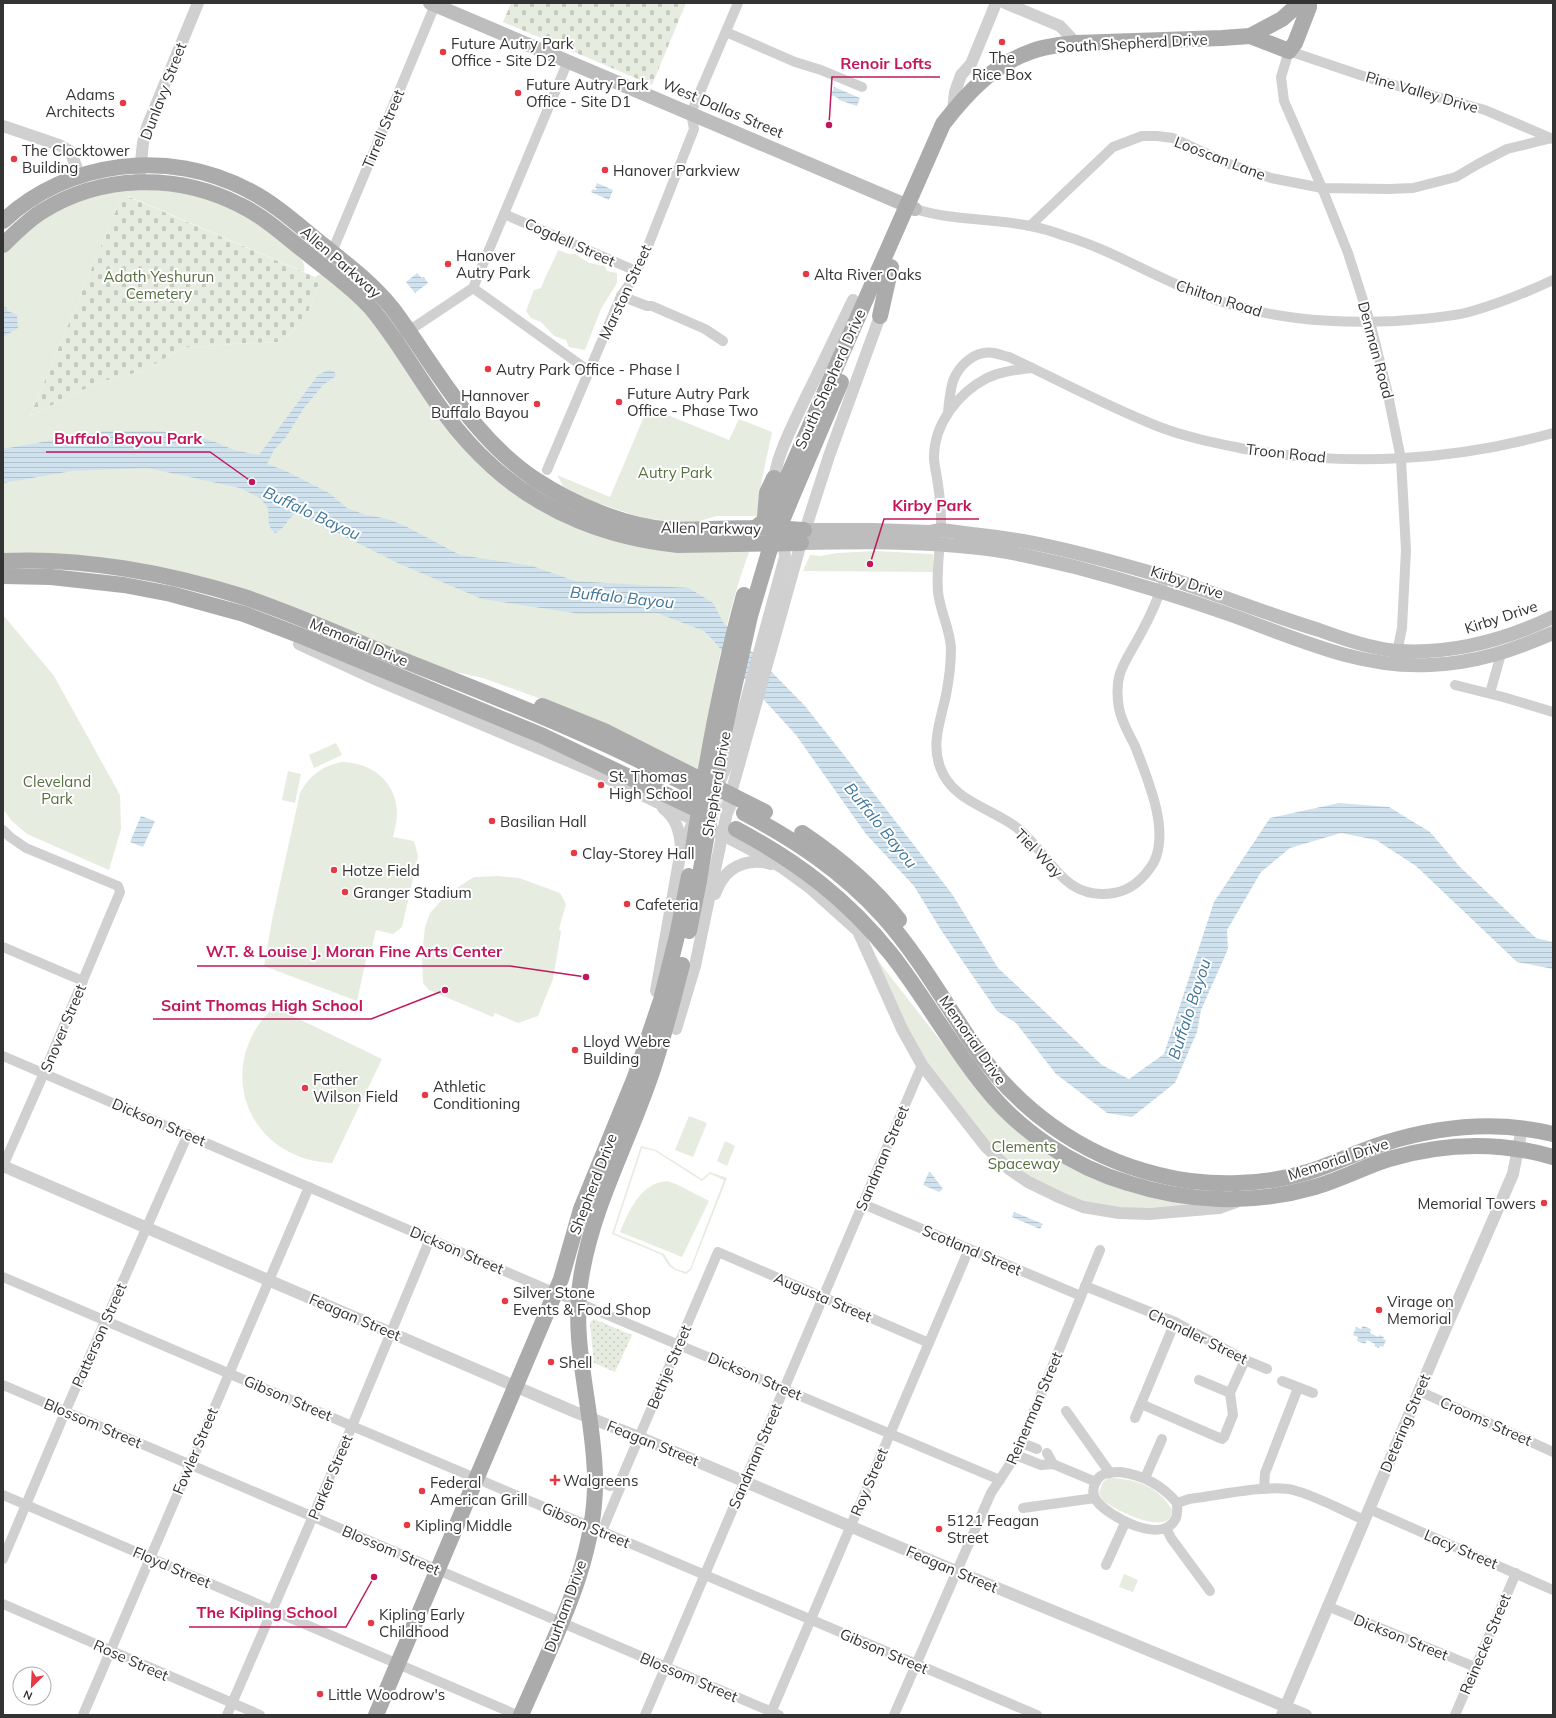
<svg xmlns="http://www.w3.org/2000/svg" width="1556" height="1718" font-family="Mulish,sans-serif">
<defs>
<pattern id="grass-dots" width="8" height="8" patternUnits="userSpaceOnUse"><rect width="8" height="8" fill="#e6ecdf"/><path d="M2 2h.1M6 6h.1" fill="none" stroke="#c6cbc0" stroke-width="1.8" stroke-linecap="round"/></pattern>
<pattern id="cemetery-stones" width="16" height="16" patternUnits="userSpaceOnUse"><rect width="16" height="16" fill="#e6ecdf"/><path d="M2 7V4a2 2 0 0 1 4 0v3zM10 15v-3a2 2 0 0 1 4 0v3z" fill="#c6cbc0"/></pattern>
<pattern id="water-rules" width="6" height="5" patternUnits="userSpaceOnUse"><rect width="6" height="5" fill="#cfe2ee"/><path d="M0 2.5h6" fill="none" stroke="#b2c2cd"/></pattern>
</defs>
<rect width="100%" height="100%" fill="#fff"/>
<polygon fill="url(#grass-dots)" points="594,1319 632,1335 615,1372 594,1363 590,1325 591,1321"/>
<g fill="url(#cemetery-stones)">
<polygon points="511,3 686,3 652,85 503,22"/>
<polygon points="127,196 315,277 314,281 319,283 305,321 281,342 232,344 183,348 143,371 97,383 30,416 121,198"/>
</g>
<g fill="#e6ecdf" fill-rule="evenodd">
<path d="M166,189C190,194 215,200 237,211C254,219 269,232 284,244C294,252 307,259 304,272L128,196L121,198L30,416L97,383L143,371L183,348L232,344L281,342L305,321L319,283L314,281L315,277L322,273L350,297L366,312L534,506L749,552C723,623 711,698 699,772L569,709L483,678L427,666L280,604L3,555V254C38,219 70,197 120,191C135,189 151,190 166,189Z"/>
<path d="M558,250L569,254H575L589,263L605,266L607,271L617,273V283L601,309L585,350L569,347L566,340L554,336L541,322L531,318L526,311L534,290L541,288C546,274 553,263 558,250Z"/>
<polygon points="648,407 729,440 739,419 772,432 762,479 759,515 757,516 717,516 696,522 646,519 595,502 569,490 563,486 557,475 610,497"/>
<polygon points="877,551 933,554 933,572 803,571 810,555 821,556 837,553"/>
<polygon points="3,615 54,676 120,795 121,829 109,870 27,834 12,821 3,809"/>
<polygon points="336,743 342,755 314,768 309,755"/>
<path d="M341,762C371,762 396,781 397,812C397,820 395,829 393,837L414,841L418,856L402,927L393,934L376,930L370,956L367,955L357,1001L264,966L272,920L300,793C309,776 322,766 341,762Z"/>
<polygon points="288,771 301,774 295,803 282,800"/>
<polygon points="497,876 519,878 560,893 566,904 559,929 561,932 553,979 538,1016 518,1023 495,1013 493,1017 429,990 423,983 422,955 425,927 430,913 447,894 474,877"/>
<polygon points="876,958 977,1088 1031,1139 1207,1205 1145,1208 1112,1208 1087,1203 1056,1192 1014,1169 980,1136 912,1041"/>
<path d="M274,1007L382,1059L332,1163C246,1159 212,1065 274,1007Z"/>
<polygon points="689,1116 707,1123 693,1157 675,1150"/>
<polygon points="725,1141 735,1146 727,1166 717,1161"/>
<path d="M641,1146L656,1150L702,1179L710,1172L727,1178L691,1270L686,1274L675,1270L669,1266L662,1255L612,1234ZM642,1148L655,1151L702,1181L710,1174L724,1180L690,1269L686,1272L676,1269L671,1265L664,1254L614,1233Z"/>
<path d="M667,1181L676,1184L709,1201L682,1257L620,1232C629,1210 641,1183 667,1181Z"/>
<path d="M1108,1478C1133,1478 1159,1486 1172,1510C1172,1539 1114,1510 1103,1500C1101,1498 1100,1495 1099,1492L1103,1482Z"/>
<polygon points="1124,1574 1138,1580 1133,1592 1119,1587"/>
</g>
<g fill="url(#water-rules)">
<polygon points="834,87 860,98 857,106 839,100 838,98 831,95"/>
<polygon points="597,183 613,190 609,200 591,192 593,189 596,190 597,188 595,188"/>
<polygon points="417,273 422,278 424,277 428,283 415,293 406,282"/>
<polygon points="6,307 8,311 17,315 18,328 3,337 3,308"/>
<path d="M328,370L334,371L336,376L323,385L304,408L286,437L274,450L267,464L286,471L329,493L347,508L366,515L388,519L407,527L460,555L532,566L575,581L689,588L713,603L723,622L805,706L844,755L952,894L998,968L1102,1065L1129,1079L1164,1054L1214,902L1270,818L1339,803L1389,807L1430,832L1460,867L1536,938L1553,942V969L1517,962L1416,866L1376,840L1341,833L1290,848L1261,872L1227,930L1228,949L1201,1010L1197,1032L1175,1083L1132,1117L1107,1113L1056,1074L1016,1023L997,1011L941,930L914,886L866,834L796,735L743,677L714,641L704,631L657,613L581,614L482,599L400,564L297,513C287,517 286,529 275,533L271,529L269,525L268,508L260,498L240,488L148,468L72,471L3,483V449L104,431H152L189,434L215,442L234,450L259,455L318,375Z"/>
<polygon points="141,816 155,821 143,847 130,842"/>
<polygon points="929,1172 931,1173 943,1189 939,1192 923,1185"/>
<polygon points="1014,1212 1043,1224 1040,1229 1012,1217"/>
<polygon points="1363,1326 1371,1329 1370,1333 1378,1337 1379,1335 1384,1337 1383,1339 1386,1340 1383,1347 1380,1346 1379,1348 1374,1346 1375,1344 1367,1340 1365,1344 1357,1341 1358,1337 1353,1335 1356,1327 1361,1329"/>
</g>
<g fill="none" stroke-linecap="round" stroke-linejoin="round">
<polyline stroke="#d6d6d6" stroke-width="16" stroke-dasharray="16 8" stroke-linecap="butt" points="700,791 744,813"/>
<g stroke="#d0d0d0" stroke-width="10">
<polyline points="726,32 795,62 821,70 862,87"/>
<path d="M915,209C954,221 991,218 1030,226C1042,228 1054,232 1065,236C1112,250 1154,277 1200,294C1264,319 1328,324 1396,321C1420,319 1446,318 1469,312C1498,304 1525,293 1553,280"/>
<polyline points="504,214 636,271"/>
<polyline points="1030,226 1113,147 1142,136 1157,136 1173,138 1229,164 1271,178 1322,188 1389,189 1413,188 1456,177 1478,164 1507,149 1552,138"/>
<polyline points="332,252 435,5"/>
<polyline points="473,288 589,371"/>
<polyline points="621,296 647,306 652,306 705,329 723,341"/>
<polyline points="404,334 473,288 568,61"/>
<path d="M1032,368C1017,370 1001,371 987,378C958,393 934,424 934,457C934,464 936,471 937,478C939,491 941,505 941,519C941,544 936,568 938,592C940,611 950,629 951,648C951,664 949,680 946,695C941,719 931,743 940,767C952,801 989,807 1016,827C1050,852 1061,902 1114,893C1132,890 1145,877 1154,862C1170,829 1147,778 1135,746C1129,734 1121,721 1119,708C1113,673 1125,663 1140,635C1150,617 1159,597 1165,577"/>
<path d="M948,412C949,402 950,391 953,381C959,365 975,350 994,353C999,354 1004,356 1009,357C1058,380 1106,406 1157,426C1185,437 1215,443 1245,449C1347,467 1453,461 1553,433"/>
<polyline points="547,470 621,296 631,282 644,256 694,129 691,113 738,3"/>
<polyline points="1396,657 1402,628 1406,550 1401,459 1387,390 1370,322 1348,253 1322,188 1284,101 1281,77 1289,51 1369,78 1485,110 1553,139"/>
<polyline points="1455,685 1503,697 1553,712"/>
<polyline points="1490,693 1501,654"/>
<polyline points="3,830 10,837 26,848 118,886 120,892 44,1073 3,1166"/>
<polyline points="3,947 83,981"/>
<polyline points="3,1056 579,1303 1000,1480"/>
<polyline points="863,1204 1081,1296"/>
<polyline points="3,1277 352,1426 1037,1715"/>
<polyline points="1085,1286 1175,1322 1245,1360 1267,1369"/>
<polyline points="1199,1380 1230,1393"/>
<polyline points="1282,1381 1313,1393"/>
<polyline points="3,1385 779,1715"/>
<polyline points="1419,1391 1553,1452"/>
<polyline points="1141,1404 1222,1439 1224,1437 1233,1415 1230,1393 1245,1360"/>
<polyline points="1066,1411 1110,1473"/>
<polyline points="1135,1418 1175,1322"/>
<polyline points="1022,1443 1037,1449"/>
<polyline points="1047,1453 1053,1464"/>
<polyline points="1016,1455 1041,1465 1053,1464 1096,1482"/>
<path d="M1120,1472C1143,1475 1162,1485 1177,1503C1177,1508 1178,1513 1176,1518C1163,1546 1108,1517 1096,1500C1090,1491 1095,1478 1104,1474C1109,1472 1115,1472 1120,1472Z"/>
<polyline points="1145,1478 1162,1439"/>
<polyline points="595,1479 610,1486 620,1482"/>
<polyline points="1264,1489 1265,1473 1298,1388"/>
<polyline points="3,1495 517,1715"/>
<path d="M1177,1503L1189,1499C1216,1496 1268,1484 1293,1490C1314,1495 1344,1511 1364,1520"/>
<polyline points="1023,1508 1095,1498"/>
<polyline points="1369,1509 1553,1590"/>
<polyline points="1166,1528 1171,1538 1210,1591"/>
<polyline points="602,1531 620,1488 620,1482 718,1252 929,1343"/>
<polyline points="3,1559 69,1403 188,1134"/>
<polyline points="1106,1565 1125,1523"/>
<polyline points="3,1604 260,1715"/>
<polyline points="1327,1606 1475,1667"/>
<polyline points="83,1715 309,1187"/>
<polyline points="227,1715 352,1426 430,1239"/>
<polyline points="645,1715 922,1065"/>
<polyline points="770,1715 969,1249"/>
<polyline points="894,1715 991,1493 1016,1455 1100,1250"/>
<polyline points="1455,1715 1516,1573"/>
</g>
<g stroke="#d0d0d0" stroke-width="12">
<polyline points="1005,3 1060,26 1076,43"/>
<polyline points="953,111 955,92 961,75 971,64 996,3"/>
<polyline points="3,126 59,145 70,151 80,176"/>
<polyline points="139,181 143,143 147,127 198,3"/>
<path d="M774,486C773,461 795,421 806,397C822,365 837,333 853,300"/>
<polyline points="299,644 377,680 597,773 694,820 755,852 781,867 810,888 858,931 902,1029 922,1065 986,1147 1009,1169 1028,1182 1061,1198 1083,1207 1119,1213 1149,1214 1219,1208 1236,1202"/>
<polyline points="719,784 733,749 785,557 783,536"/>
<path d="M663,808C676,818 680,831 681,848"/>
<path d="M715,894C717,890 719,884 722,880C732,864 753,858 771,864"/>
<polyline points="656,991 681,850 693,822"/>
<polyline points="676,1029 695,966 731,793 801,543 829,456 880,316"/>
<polyline points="3,1166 575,1412 639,1437 956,1571 1306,1715"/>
<polyline points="1282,1715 1439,1344 1513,1174 1522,1128"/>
</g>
<g stroke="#bdbdbd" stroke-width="14">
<polyline points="430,3 915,209"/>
<path d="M804,530H873L930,532L941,530C968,534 996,536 1023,541C1071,550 1118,563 1165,577C1217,594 1267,614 1319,630C1344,639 1372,649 1399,651C1453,654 1505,640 1553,617"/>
<path d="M801,543C860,542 920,541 979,548C1011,551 1044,560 1075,567C1128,581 1180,597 1231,615C1295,638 1360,669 1430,665C1476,663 1511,651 1553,633"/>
</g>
<g stroke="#ababab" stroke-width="16">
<polyline points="1250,36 1289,51 1295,43 1309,7 1309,3"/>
<path d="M3,221C69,160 169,148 248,190C274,203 296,223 318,241C344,262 371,282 392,308C402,321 411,335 420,348C454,398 484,445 536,480C571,503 624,526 665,529C694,531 723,528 752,528C769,527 787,529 804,530"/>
<path d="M3,245C15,233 27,221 41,212C101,174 178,173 240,205C265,217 286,237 308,254C329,271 353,288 371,308C399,341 419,380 445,414C459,433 475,451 493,467C544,513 609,538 678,545L801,543"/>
<polyline points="880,316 891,267"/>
<path d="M783,487L943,124C967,93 993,65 1030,52C1044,46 1061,45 1076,43L1222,38L1250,36L1282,19L1300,3"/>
<polyline points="796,487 841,382"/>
<polyline points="758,526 764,521 765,517 767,493 774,478"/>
<path d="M3,561C82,557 168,573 244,597C295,614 345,637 395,657C466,685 538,713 607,745C638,759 667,775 697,789"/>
<polyline points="3,576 51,577 124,585 171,594 244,614 304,637 543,736 694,808"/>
<polyline points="542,706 604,731 765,812"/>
<path d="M744,813C797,841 843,872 883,916C917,954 942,998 970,1040C1014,1107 1080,1156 1159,1175C1206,1187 1261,1186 1308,1172C1334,1164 1359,1151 1385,1143C1440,1126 1496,1120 1553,1134"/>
<path d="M736,829C798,862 847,899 891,954C924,996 950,1044 984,1086C1019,1131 1073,1167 1128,1183C1186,1202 1252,1205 1311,1188C1338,1181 1363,1167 1389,1159C1444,1143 1498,1141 1553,1157"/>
<path d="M802,833C839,858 872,885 899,920"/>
<polyline points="689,931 699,881"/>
<polyline points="376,1715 561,1279 581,1209 635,1077 661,1000 677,936 689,876"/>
<path d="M521,1715C553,1640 597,1561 595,1477C594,1411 570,1344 581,1278C592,1208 627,1145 650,1078C663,1041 672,1003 682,965"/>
</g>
<g stroke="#ababab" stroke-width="16">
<polyline points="771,517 783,487"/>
<path d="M693,849C706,763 721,678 744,595"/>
<polyline points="699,881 723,737 750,616 769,552 796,487"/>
</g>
</g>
<g fill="#e63946" stroke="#fff" stroke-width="1.5">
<circle cx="1002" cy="42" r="4"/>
<circle cx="443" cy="52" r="4"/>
<circle cx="518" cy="93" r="4"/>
<circle cx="123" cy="103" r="4"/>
<circle cx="14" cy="159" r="4"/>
<circle cx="605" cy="170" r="4"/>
<circle cx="448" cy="264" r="4"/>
<circle cx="806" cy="274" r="4"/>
<circle cx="488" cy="369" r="4"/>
<circle cx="619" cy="402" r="4"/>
<circle cx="537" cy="404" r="4"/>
<circle cx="601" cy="785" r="4"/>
<circle cx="492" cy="821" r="4"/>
<circle cx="574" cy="853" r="4"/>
<circle cx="334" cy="870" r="4"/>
<circle cx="345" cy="892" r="4"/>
<circle cx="627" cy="904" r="4"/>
<circle cx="575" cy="1050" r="4"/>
<circle cx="305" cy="1088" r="4"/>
<circle cx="425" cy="1095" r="4"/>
<circle cx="1544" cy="1203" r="4"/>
<circle cx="505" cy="1301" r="4"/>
<circle cx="1379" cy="1310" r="4"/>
<circle cx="551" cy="1362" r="4"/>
<path d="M553 1474h4v4h4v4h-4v4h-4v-4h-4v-4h4z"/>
<circle cx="422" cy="1491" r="4"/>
<circle cx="407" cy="1525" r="4"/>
<circle cx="939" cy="1529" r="4"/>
<circle cx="371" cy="1623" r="4"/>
<circle cx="320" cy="1694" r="4"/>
</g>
<g text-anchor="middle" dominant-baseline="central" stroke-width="4" stroke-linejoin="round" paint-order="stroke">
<g font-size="15" fill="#333" stroke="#fff" text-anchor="start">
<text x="451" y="43">Future Autry Park<tspan x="451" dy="17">Office - Site D2</tspan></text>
<text x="1002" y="57" text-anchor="middle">The<tspan x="1002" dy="17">Rice Box</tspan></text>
<text x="526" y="84">Future Autry Park<tspan x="526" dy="17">Office - Site D1</tspan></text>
<text x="115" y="94" text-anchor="end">Adams<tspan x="115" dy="17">Architects</tspan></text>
<text x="22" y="150">The Clocktower<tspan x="22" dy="17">Building</tspan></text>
<text x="613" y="170">Hanover Parkview</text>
<text x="456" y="255">Hanover<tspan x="456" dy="17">Autry Park</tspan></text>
<text x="814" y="274">Alta River Oaks</text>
<text x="496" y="369">Autry Park Office - Phase I</text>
<text x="627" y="393">Future Autry Park<tspan x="627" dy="17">Office - Phase Two</tspan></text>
<text x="529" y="395" text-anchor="end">Hannover<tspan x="529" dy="17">Buffalo Bayou</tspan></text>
<text x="609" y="776">St. Thomas<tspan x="609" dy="17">High School</tspan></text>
<text x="500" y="821">Basilian Hall</text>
<text x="582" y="853">Clay-Storey Hall</text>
<text x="342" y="870">Hotze Field</text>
<text x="353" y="892">Granger Stadium</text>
<text x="635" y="904">Cafeteria</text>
<text x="583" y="1041">Lloyd Webre<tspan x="583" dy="17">Building</tspan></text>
<text x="313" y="1079">Father<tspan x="313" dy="17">Wilson Field</tspan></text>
<text x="433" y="1086">Athletic<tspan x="433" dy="17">Conditioning</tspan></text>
<text x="1536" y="1203" text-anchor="end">Memorial Towers</text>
<text x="513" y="1292">Silver Stone<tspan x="513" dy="17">Events &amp; Food Shop</tspan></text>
<text x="1387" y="1301">Virage on<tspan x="1387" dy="17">Memorial</tspan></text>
<text x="559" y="1362">Shell</text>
<text x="563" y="1480">Walgreens</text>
<text x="430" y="1482">Federal<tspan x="430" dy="17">American Grill</tspan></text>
<text x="947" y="1520">5121 Feagan<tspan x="947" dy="17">Street</tspan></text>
<text x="415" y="1525">Kipling Middle</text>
<text x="379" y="1614">Kipling Early<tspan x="379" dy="17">Childhood</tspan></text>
<text x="328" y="1694">Little Woodrow's</text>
</g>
<g font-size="15" fill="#333" stroke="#fff">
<text transform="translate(1132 43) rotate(-3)">South Shepherd Drive</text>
<text transform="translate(163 91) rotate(-69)">Dunlavy Street</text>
<text transform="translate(1422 92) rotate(16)">Pine Valley Drive</text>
<text transform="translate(723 108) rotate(23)">West Dallas Street</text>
<text transform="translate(383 129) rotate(-67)">Tirrell Street</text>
<text transform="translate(1220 158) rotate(21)">Looscan Lane</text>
<text transform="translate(570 242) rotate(24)">Cogdell Street</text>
<text transform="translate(341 262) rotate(41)">Allen Parkway</text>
<text transform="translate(625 292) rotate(-65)">Marston Street</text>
<text transform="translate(1219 298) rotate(18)">Chilton Road</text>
<text transform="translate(1376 350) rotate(75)">Denman Road</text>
<text transform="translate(830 379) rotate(-66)">South Shepherd Drive</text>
<text transform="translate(1286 453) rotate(6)">Troon Road</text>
<text transform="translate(711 528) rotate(1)">Allen Parkway</text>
<text transform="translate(1187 582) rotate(18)">Kirby Drive</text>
<text transform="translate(1501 617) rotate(-18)">Kirby Drive</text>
<text transform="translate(359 642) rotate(22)">Memorial Drive</text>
<text transform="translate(716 784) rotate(-80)">Shepherd Drive</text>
<text transform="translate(1039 853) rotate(46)">Tiel Way</text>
<text transform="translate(63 1028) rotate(-67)">Snover Street</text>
<text transform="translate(973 1040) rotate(55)">Memorial Drive</text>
<text transform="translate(159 1122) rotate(23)">Dickson Street</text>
<text transform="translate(882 1158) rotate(-67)">Sandman Street</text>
<text transform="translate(1338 1159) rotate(-18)">Memorial Drive</text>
<text transform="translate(593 1184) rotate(-69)">Shepherd Drive</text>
<text transform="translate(457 1250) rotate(23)">Dickson Street</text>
<text transform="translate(972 1250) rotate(23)">Scotland Street</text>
<text transform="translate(823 1297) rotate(23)">Augusta Street</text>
<text transform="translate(355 1317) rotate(23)">Feagan Street</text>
<text transform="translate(99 1335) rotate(-66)">Patterson Street</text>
<text transform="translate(1198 1336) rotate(26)">Chandler Street</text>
<text transform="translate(669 1367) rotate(-67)">Bethje Street</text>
<text transform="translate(755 1376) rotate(23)">Dickson Street</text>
<text transform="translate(288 1398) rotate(23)">Gibson Street</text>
<text transform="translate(1034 1408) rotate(-67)">Reinerman Street</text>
<text transform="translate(1486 1421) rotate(24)">Crooms Street</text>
<text transform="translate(93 1423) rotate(23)">Blossom Street</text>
<text transform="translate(1405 1423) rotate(-67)">Detering Street</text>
<text transform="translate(653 1443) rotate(22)">Feagan Street</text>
<text transform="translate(195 1451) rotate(-67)">Fowler Street</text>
<text transform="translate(755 1456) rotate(-67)">Sandman Street</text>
<text transform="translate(330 1477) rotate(-67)">Parker Street</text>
<text transform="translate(869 1482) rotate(-67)">Roy Street</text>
<text transform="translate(586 1525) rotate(23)">Gibson Street</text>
<text transform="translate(1461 1549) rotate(23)">Lacy Street</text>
<text transform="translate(391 1550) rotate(23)">Blossom Street</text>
<text transform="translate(172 1567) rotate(23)">Floyd Street</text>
<text transform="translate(952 1569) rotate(23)">Feagan Street</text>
<text transform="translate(565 1606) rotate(-70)">Durham Drive</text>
<text transform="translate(1401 1637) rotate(22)">Dickson Street</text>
<text transform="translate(1485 1644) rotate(-67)">Reinecke Street</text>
<text transform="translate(884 1651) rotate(23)">Gibson Street</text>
<text transform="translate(131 1660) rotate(24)">Rose Street</text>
<text transform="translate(689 1677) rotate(23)">Blossom Street</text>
</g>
<g font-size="15" fill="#56703f" stroke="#fff">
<text x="159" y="276">Adath Yeshurun<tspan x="159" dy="17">Cemetery</tspan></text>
<text x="675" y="472">Autry Park</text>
<text x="57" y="781">Cleveland<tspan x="57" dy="17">Park</tspan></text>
<text x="1024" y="1146">Clements<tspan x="1024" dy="17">Spaceway</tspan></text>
</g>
<g font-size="16" font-style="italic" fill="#3f7597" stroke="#fff">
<text transform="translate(312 513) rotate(25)">Buffalo Bayou</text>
<text transform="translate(622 597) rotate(6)">Buffalo Bayou</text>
<text transform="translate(881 825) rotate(51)">Buffalo Bayou</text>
<text transform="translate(1189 1009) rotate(-72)">Buffalo Bayou</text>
</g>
</g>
<path fill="none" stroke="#c2185b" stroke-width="1.5" d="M829 125L832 77H940M252 482L210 452H46M870 564L884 519H979M586 977L510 966H197M445 990L371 1019H153M374 1577L346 1627H189"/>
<g fill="#c2185b" stroke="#fff" stroke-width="1.5">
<circle cx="829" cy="125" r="4"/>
<circle cx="252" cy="482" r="4"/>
<circle cx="870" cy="564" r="4"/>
<circle cx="586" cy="977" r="4"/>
<circle cx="445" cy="990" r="4"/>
<circle cx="374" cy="1577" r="4"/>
</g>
<g font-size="16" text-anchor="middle" font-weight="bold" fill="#c2185b" stroke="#fff" stroke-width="4" stroke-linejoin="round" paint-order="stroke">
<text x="886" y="69">Renoir Lofts</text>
<text x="128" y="444">Buffalo Bayou Park</text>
<text x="932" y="511">Kirby Park</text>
<text x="354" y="957">W.T. &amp; Louise J. Moran Fine Arts Center</text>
<text x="262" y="1011">Saint Thomas High School</text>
<text x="267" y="1618">The Kipling School</text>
</g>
<rect width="1556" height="1718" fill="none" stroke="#333333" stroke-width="8"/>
<g transform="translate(32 1686) rotate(204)"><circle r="19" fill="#ffffff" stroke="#adadad"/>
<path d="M0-3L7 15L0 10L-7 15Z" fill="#e63946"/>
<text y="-6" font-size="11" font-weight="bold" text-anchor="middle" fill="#333333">N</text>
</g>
</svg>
